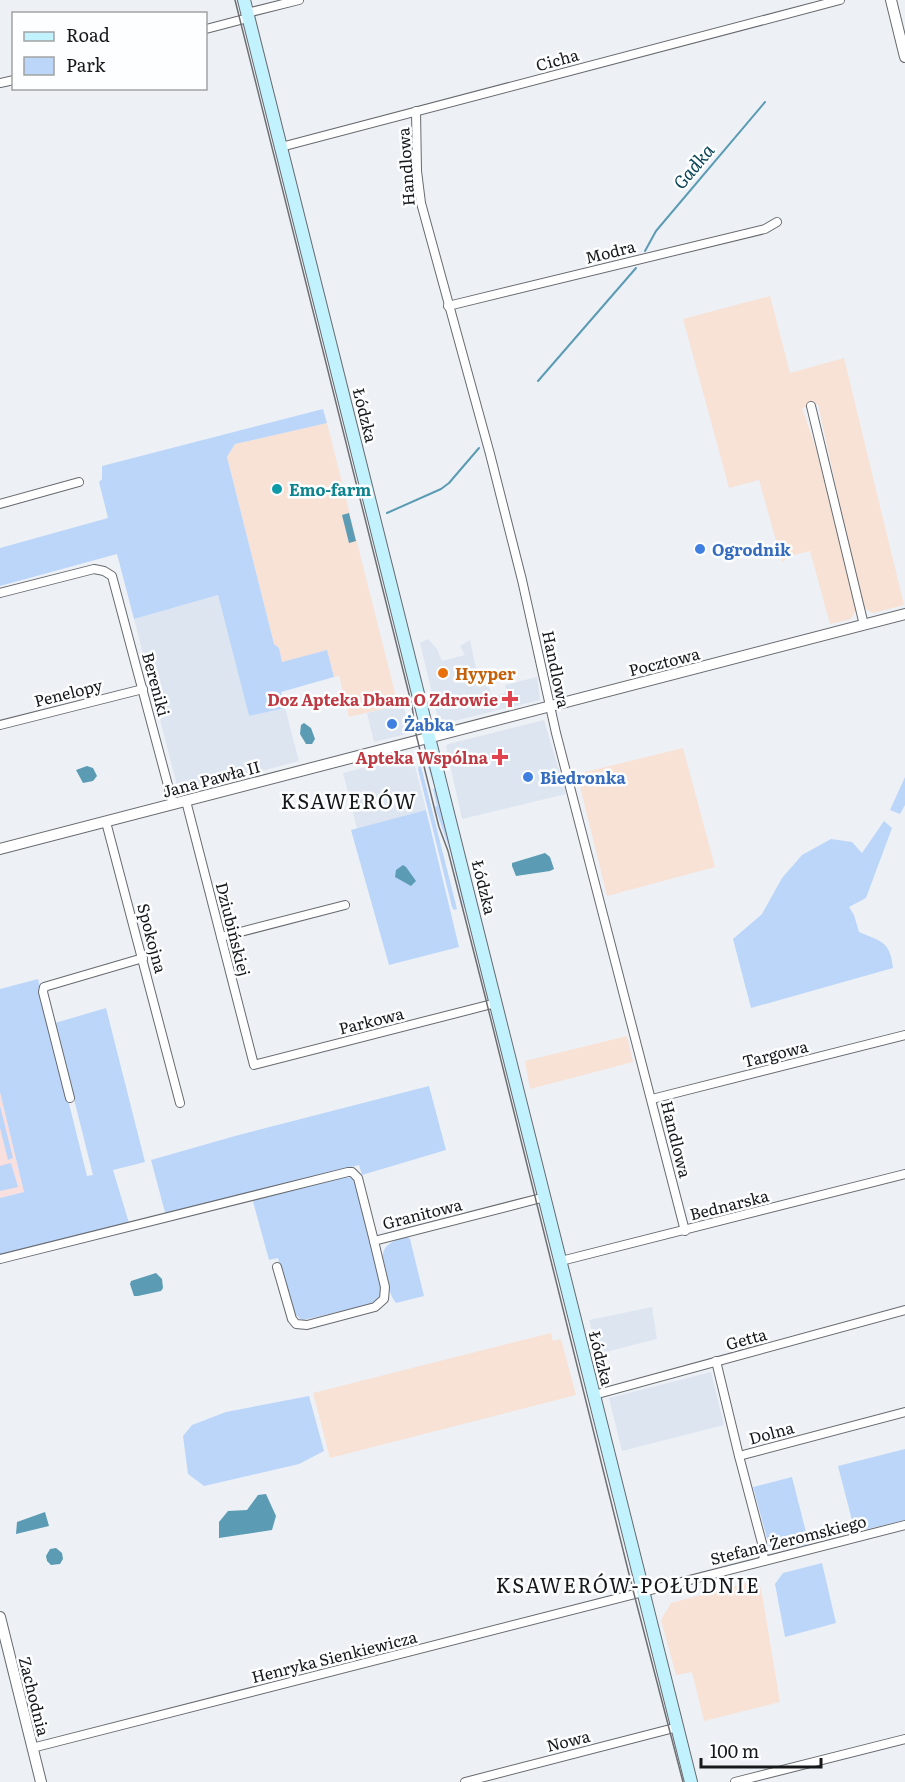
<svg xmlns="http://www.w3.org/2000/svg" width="905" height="1782" font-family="Literata,serif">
<rect width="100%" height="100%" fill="#edf1f6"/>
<g fill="#dde5f1">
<polygon points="218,595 249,716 285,708 299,761 179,793 134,619"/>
<polygon points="428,639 437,649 442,661 465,655 460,646 470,640 476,668 485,671 491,694 493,696 504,694 506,690 505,685 537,677 540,700 442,724 438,720 420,643"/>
<polygon points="403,704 411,733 374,742 367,713"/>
<polygon points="544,720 566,794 462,819 446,746 448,744"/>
<polygon points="401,758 415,766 426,810 357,829 343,773"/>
<polygon points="652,1307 657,1339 598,1354 589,1320"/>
<polygon points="711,1372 724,1425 622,1451 609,1398"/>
</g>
<g fill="#f8e1d5">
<polygon points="770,296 790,373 844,358 904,605 873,613 864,608 848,543 818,404 802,408 816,449 856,610 851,619 830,624 810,551 790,556 782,562 759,480 729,488 683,319"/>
<polygon points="327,423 398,705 349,717 339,676 334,677 327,651 282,662 279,648 274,644 227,457 235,444"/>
<polygon points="683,748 715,867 607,896 577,774"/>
<polygon points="627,1036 633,1062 530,1089 525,1061"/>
<polygon points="551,1333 553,1341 561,1339 576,1395 330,1458 313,1393"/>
<polygon points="753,1581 761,1588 780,1702 704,1721 692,1672 676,1675 661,1620 671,1603"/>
</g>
<polygon fill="#fadfdf" points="0,1092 24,1192 0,1198"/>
<g fill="#bcd6fa">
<polygon points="323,409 327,423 235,444 227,457 274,644 279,648 282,662 327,650 334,677 281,692 285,708 249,716 218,595 134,619 117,554 0,586 0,548 108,518 99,482 102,479 102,466"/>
<polygon points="430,763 466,907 464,908 450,851 435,807 437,806 433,789 435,788 427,764"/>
<polygon points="419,766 421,766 457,909 454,910 452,907 418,769"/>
<polygon points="905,777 905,805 900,814 890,810"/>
<polygon points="426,810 459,947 389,965 351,830"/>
<path d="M884,821L892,828L866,898L849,907L854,915L859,932C882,942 890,941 893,968L751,1008L733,939L762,914L782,878L802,855L831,839L852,842L862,853Z"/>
<polygon points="38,979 87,1176 93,1175 55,1023 106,1008 145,1162 113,1170 129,1223 0,1256 0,1198 24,1192 0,1092 0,989"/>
<polygon points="429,1086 446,1150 362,1175 359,1165 166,1216 151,1160 235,1136"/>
<polygon points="0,1106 13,1158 8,1160 0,1128"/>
<polygon points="11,1163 18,1187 0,1191 0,1166"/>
<path d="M344,1176L354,1179L357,1184L382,1284L380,1296L373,1304L303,1320C288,1315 282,1274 278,1258L269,1260L252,1198Z"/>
<path d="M407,1236L410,1239L424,1296L396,1303C391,1297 389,1289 387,1280C380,1254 378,1245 407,1236Z"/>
<polygon points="309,1396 324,1451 299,1464 204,1486 188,1474 183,1436 192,1425 226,1412"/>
<polygon points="905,1449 905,1520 855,1532 838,1466"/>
<polygon points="792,1477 809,1544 777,1551 769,1546 753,1487"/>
<polygon points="822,1563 836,1623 785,1637 775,1584 783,1573"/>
</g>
<g fill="#5b9bb4">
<polygon points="349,513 356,541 349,543 342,515"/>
<polygon points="304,723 311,728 315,739 312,744 306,744 300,734 301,725"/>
<polygon points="87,766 93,768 97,776 93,781 83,783 76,770"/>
<polygon points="545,853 550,857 554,869 550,871 516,876 512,866 512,863"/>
<polygon points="403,865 406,867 416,881 411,886 395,877 396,870"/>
<polygon points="156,1273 162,1279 163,1288 161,1291 138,1296 134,1296 130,1284 131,1281"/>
<polygon points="266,1494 276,1516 272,1530 219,1538 219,1522 228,1511 247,1510 258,1495"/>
<polygon points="45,1512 49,1526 16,1534 17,1522"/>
<polygon points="56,1548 62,1553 63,1559 60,1564 51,1565 47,1561 46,1556 50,1549"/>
</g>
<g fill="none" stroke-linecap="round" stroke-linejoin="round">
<g stroke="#5b9bb4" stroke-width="2">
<polyline points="645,251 656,231 765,102"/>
<polyline points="538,381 636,268"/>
<polyline points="387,513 441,489 449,483 479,448"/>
</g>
<defs>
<g id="minor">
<polyline points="247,13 299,0"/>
<polyline points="206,29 248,18"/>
<polyline points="0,83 14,80"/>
<polyline points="416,111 417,171 421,203 490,454 522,580 556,733 685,1231"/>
<polyline points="281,147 840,0"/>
<polyline points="448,306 765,229 777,222"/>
<polyline points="811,406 864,625"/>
<polyline points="0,504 79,482"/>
<polyline points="0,593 94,569 104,571 112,576 173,804"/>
<polyline points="0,725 143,689"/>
<polyline points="186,801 254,1065 496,1003"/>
<polyline points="106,822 180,1103"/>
<polyline points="221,937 345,905"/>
<polyline points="70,1098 43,992 44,987 143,958"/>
<polyline points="652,1099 905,1035"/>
<polyline points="0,1259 348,1172 352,1172 358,1178 374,1241"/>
<polyline points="561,1261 905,1174"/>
<polyline points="277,1267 292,1319 296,1324 307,1325 375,1307 384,1299 385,1287 374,1241 545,1197"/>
<polyline points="716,1361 739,1456 905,1412"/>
<polyline points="594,1395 905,1310"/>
<polyline points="739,1456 762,1543 764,1561"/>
<polyline points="32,1748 905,1525"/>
<polyline points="465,1782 678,1727"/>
<polyline points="735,1782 905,1739"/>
</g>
<g id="tertiary">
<polyline points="891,0 905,57"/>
<polyline points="0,849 905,614"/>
<polyline points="0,1617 41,1782"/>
</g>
<polyline id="secondary" points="244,0 691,1782"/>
</defs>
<use href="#minor" stroke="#676a6f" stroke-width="10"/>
<use href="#tertiary" stroke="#676a6f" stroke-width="12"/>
<use href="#secondary" stroke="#676a6f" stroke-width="14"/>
<use href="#minor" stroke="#fff" stroke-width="8"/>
<use href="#tertiary" stroke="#fff" stroke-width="10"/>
<use href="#secondary" stroke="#c2f2fd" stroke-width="12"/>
<polyline stroke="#6d6f72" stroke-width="1.5" points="235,0 412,706 416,734 439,827 448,851 485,996 633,1590 683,1782"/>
</g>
<circle fill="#0f9aa8" stroke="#fdfeff" stroke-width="2" cx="277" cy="489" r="6"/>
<g fill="#3f7fe0" stroke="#fdfeff" stroke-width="2">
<circle cx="700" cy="549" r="6"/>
<circle cx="392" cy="724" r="6"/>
<circle cx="528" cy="777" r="6"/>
</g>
<circle fill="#e8710a" stroke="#fdfeff" stroke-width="2" cx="443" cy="673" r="6"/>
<g fill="#e0444e" stroke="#fdfeff" stroke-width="2">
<path d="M507 690h6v6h6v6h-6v6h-6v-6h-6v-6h6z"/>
<path d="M497 748h6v6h6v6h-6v6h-6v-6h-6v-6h6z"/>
</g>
<g text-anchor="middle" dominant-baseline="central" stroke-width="5" stroke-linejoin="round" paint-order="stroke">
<g font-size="16" fill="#17181a" stroke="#fdfeff">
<text transform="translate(557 59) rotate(-15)">Cicha</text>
<text transform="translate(405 167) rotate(-94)">Handlowa</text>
<text transform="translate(610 251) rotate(-14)">Modra</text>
<text transform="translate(366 415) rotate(76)">Łódzka</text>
<text transform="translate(664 661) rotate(-14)">Pocztowa</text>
<text transform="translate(557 669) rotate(78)">Handlowa</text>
<text transform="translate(157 684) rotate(75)">Bereniki</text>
<text transform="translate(68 692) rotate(-14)">Penelopy</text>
<text transform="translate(211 778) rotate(-15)">Jana Pawła II</text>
<text transform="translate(485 887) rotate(76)">Łódzka</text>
<text transform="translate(234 929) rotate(76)">Dziubińskiej</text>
<text transform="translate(153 938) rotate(75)">Spokojna</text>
<text transform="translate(371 1020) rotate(-14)">Parkowa</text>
<text transform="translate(775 1053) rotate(-14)">Targowa</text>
<text transform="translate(677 1139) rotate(76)">Handlowa</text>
<text transform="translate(729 1204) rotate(-14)">Bednarska</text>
<text transform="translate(422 1213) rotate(-14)">Granitowa</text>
<text transform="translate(746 1338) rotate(-15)">Getta</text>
<text transform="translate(602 1358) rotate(76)">Łódzka</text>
<text transform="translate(771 1432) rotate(-15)">Dolna</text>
<text transform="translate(788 1539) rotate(-14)">Stefana Żeromskiego</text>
<text transform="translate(334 1656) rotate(-14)">Henryka Sienkiewicza</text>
<text transform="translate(35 1696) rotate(76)">Zachodnia</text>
<text transform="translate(568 1740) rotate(-14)">Nowa</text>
</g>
<g font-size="16" font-weight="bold" fill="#0d838f" stroke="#fdfeff" text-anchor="start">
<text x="289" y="489">Emo-farm</text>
</g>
<g font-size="16" font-weight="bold" fill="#366cbe" stroke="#fdfeff" text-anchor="start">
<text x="712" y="549">Ogrodnik</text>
<text x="404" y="724">Żabka</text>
<text x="540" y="777">Biedronka</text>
</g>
<g font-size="16" font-weight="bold" fill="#c56008" stroke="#fdfeff" text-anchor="start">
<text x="455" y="673">Hyyper</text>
</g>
<g font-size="16" font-weight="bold" fill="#be3a42" stroke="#fdfeff" text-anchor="end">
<text x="498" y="699">Doz Apteka Dbam O Zdrowie</text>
<text x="488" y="757">Apteka Wspólna</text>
</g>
<g font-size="18" font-style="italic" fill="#094456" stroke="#fdfeff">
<text transform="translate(693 166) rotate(-50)">Gadka</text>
</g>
<g font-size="20" letter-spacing="1.5" fill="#17181a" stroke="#fdfeff">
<text x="349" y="800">KSAWERÓW</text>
<text x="628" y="1584">KSAWERÓW-POŁUDNIE</text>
</g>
</g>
<rect x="12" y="12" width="195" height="78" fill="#fdfeff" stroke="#a1a2a3" stroke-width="1.5"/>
<rect x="24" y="32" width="30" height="9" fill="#c2f2fd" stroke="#a1a2a3" stroke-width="1.5"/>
<text x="66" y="42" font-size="18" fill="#17181a">Road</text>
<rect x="24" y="57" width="30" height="18" fill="#bcd6fa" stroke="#a1a2a3" stroke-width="1.5"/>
<text x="66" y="72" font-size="18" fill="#17181a">Park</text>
<path d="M701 1758v9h120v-9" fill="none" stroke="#17181a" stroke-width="3"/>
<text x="710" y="1758" font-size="18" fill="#17181a" stroke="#fdfeff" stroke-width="4.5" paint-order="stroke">100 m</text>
</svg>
